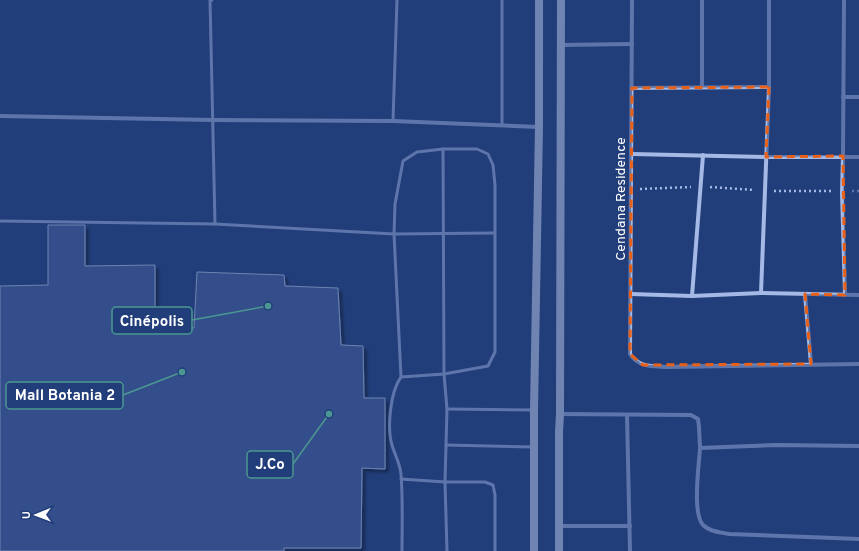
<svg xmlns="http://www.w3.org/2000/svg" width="859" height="551" font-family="Overpass,sans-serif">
<defs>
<filter id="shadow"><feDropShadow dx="3.5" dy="3.5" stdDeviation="1" flood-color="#0009"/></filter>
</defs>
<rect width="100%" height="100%" fill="#223e7a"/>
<polygon fill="#4664a1" stroke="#c7d6f4" filter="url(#shadow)" points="48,225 85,225 85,266 155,265 155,328 194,328 197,272 284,275 285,286 338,288 341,345 363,346 364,398 385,398 385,469 362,468 361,548 284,548 284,551 0,551 0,286 48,285"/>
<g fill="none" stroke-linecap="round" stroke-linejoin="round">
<g stroke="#a4b9e5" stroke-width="2.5" stroke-dasharray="2 3" stroke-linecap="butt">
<polyline points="710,187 755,190"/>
<polyline points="640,189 691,187"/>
<polyline points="774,191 833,191"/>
<polyline points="852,191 859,191"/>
</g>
<g stroke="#a4b9e5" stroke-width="3">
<polyline points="212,0 210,0 215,224"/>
<polyline points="393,121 397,0"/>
<polyline points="502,125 502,0"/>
<polyline points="443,149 444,374 447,409 445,482 447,551"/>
<polyline points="0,221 215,224 394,234 494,233"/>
<path d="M401,377L444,374L488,366L495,352V185L493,165L488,154L477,149H443L417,152L403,161L395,204L394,234L401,377C390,392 387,428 392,445C395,455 400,464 401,474C403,500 402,526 402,551"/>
<polyline points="447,409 533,410"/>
<polyline points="446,445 534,447"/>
<polyline points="401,479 445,482 485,482 493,485 495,495 495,551"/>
</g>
<g stroke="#a4b9e5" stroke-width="4">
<path d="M632,0L630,354C639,368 653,366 668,367L859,364"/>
<polyline points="702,0 702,87"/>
<polyline points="844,0 843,156 842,192 845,295"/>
<polyline points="561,45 632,44"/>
<polyline points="632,88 769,87"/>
<polyline points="843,97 859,97"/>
<polyline points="0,116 212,120 393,121 539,127"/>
<polyline points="632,154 766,157 859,157"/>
<polyline points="761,293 769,87 769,0"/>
<polyline points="631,294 692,296 761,293 859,295"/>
<polyline points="805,294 811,364"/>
<polyline points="692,296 703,155"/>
<polyline points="560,414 691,415 698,419 699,427 700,448 776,445 859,446"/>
<polyline points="627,415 630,551"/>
<path d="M700,448C699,465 692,513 703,525C710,532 720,532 729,534L859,539"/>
<polyline points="559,526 630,526"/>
</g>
<g stroke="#cedaf4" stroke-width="8">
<polyline points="534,551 534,410 539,127 539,0"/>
<polyline points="559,551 559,432 560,414 561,0"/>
</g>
</g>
<path d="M0 0H859V551H0ZM769,87L766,157L843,156L845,295L805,294L811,364L643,365L630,354L632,88Z" fill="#223e7a" fill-opacity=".55" fill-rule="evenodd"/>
<path fill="none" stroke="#e96118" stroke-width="3" stroke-dasharray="8 5" stroke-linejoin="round" d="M769,87L766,157L843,156L845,295L805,294L811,364L643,365L630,354L632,88Z"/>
<g text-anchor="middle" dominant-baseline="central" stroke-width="3" stroke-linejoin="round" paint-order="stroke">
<g font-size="14" fill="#fff" stroke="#223e7a">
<text transform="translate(621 199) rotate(-90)">Cendana Residence</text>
</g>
</g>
<path fill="none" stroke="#4b9892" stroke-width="1.5" d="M268 306L192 320M182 372L123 395M329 414L293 464"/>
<g fill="#4b9892" stroke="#223e7a" stroke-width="1.5">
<circle cx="268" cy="306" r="4"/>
<circle cx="182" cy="372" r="4"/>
<circle cx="329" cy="414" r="4"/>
</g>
<g fill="#223e7a" stroke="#4b9892" stroke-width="1.5">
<rect x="112" y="307" width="80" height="27" rx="4"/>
<rect x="6" y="382" width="117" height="27" rx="4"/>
<rect x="247" y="451" width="46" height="27" rx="4"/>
</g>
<g font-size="15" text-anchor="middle" font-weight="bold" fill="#fff">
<text x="152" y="326">Cinépolis</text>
<text x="65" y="400">Mall Botania 2</text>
<text x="270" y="469">J.Co</text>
</g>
<g transform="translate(36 515) rotate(269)" stroke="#223e7a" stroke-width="3" paint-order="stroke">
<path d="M0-3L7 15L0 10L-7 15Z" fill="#ffffff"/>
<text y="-6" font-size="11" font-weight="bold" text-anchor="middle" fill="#ffffff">U</text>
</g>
</svg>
